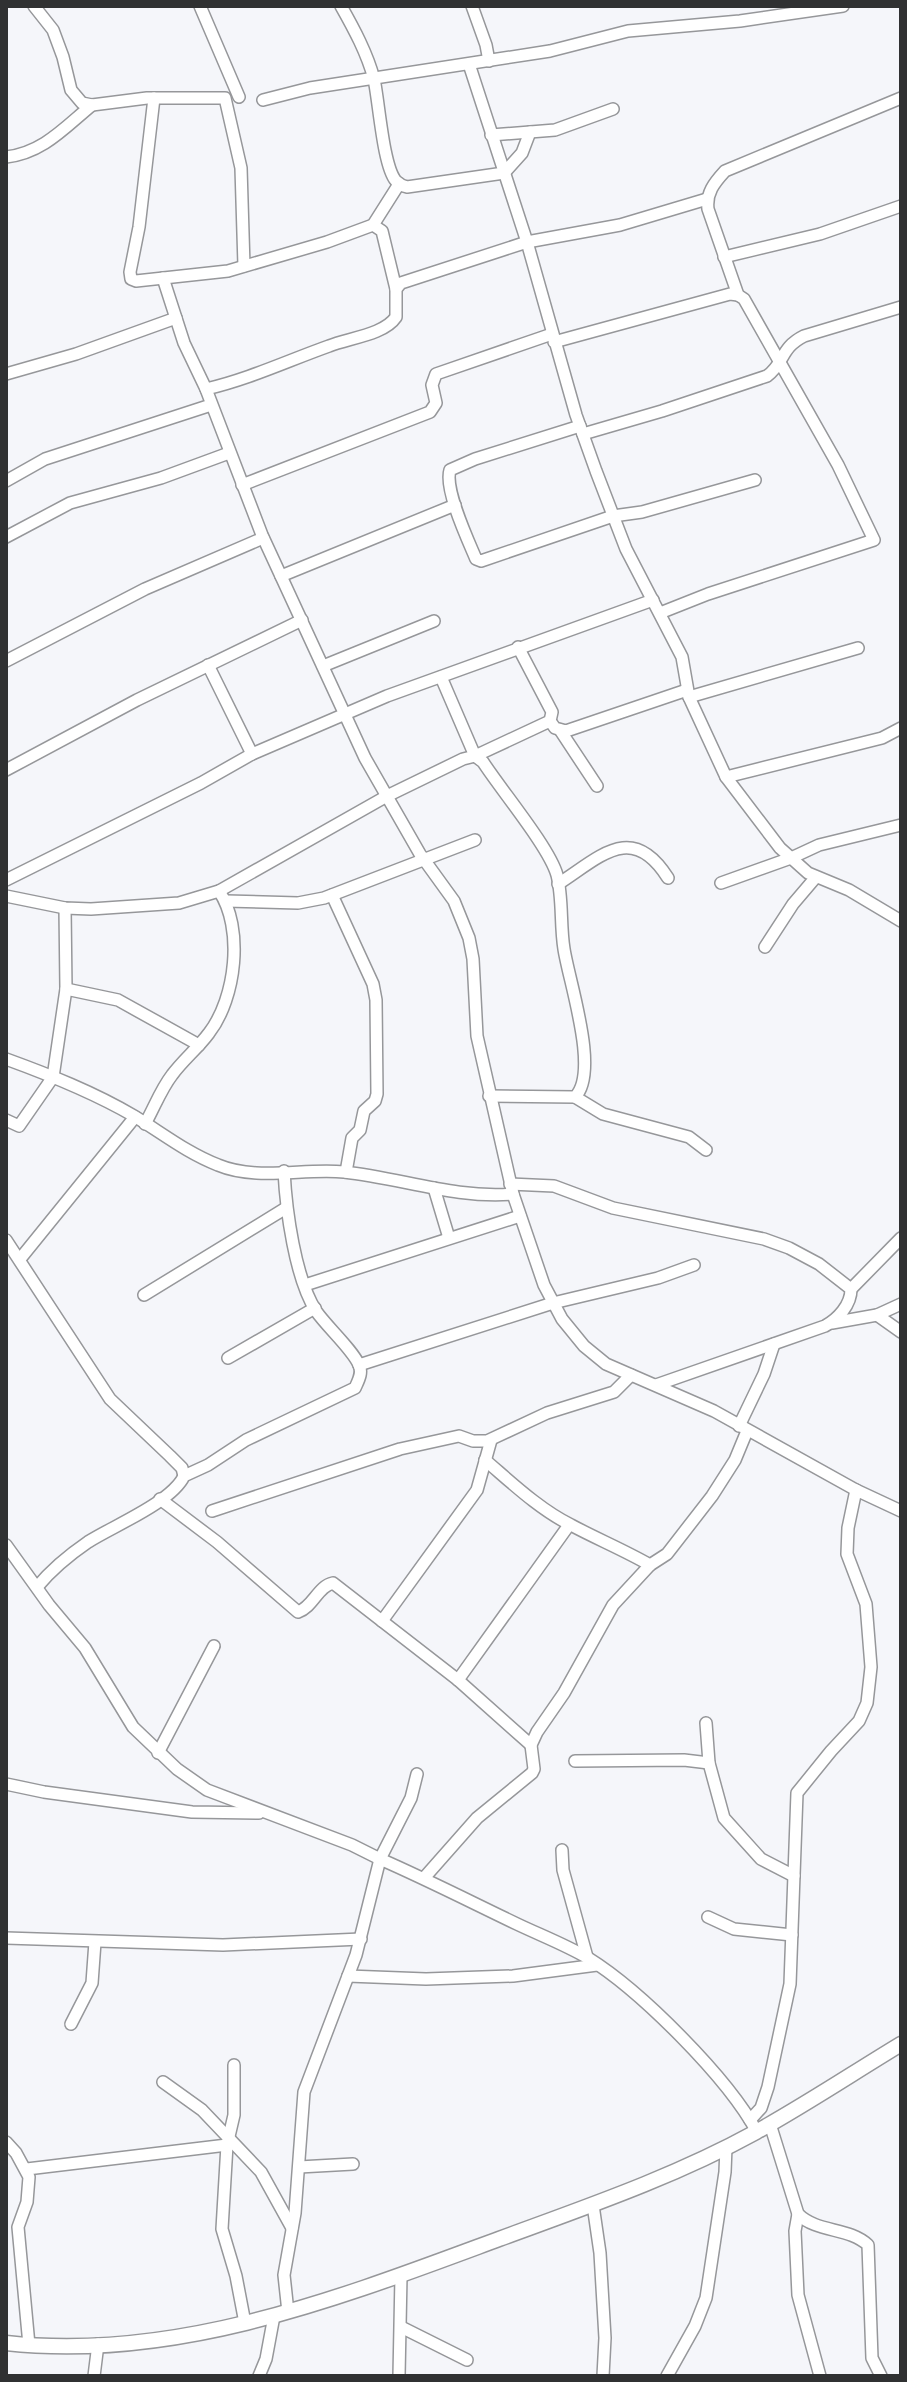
<svg xmlns="http://www.w3.org/2000/svg" width="907" height="2382" font-family="Commissioner,sans-serif">
<rect width="100%" height="100%" fill="#f5f6fa"/>
<g fill="none" stroke-linecap="round" stroke-linejoin="round">
<defs>
<g id="minor">
<polyline points="34,6 53,30 63,57 71,90 82,103 92,105 147,98 225,98 241,168 244,266"/>
<polyline points="200,6 239,97"/>
<path d="M341,6C354,29 367,53 374,79C379,102 383,166 396,181C400,185 403,186 407,187L504,173L522,153L530,132"/>
<polyline points="472,6 486,45 489,61"/>
<polyline points="469,64 527,242 576,415 596,471 626,549 682,657 689,697 726,777 780,848 808,873 849,890 901,921"/>
<polyline points="154,98 139,227 130,272 131,279 136,281 228,271 327,242 373,225 399,184"/>
<polyline points="263,100 310,88 550,51 628,31 740,21 843,6"/>
<polyline points="491,135 555,130 613,109"/>
<path d="M6,157C43,153 65,127 92,105"/>
<polyline points="373,225 382,231 396,289"/>
<polyline points="724,257 820,234 901,206"/>
<polyline points="163,278 184,343 206,389 262,535 365,758 420,854 454,901 469,938 473,959 477,1036 513,1194 544,1285 562,1319 584,1346 606,1364 714,1411 856,1490 901,1511"/>
<polyline points="554,342 730,294 738,295"/>
<polyline points="6,374 76,354 176,318"/>
<path d="M206,389C249,379 287,361 329,346C348,338 384,335 396,317V289L401,283L527,242L620,225L707,199"/>
<path d="M580,426L475,459L450,470C444,489 468,540 476,559L481,561L613,516L642,512L755,480"/>
<path d="M583,434L662,411L767,376C785,363 780,348 804,336L901,307"/>
<polyline points="6,481 45,459 211,405"/>
<polyline points="242,485 430,412 436,403 432,385 436,374 552,334"/>
<polyline points="6,537 70,503 161,478 229,453"/>
<polyline points="281,576 455,505"/>
<path d="M660,613L708,594L874,540L838,465L744,299L738,295L708,209C706,193 714,183 725,171L901,98"/>
<polyline points="6,661 145,589 263,538"/>
<polyline points="208,665 252,754"/>
<polyline points="323,666 434,621"/>
<path d="M441,677L475,756L483,762C501,790 549,847 557,875C563,898 560,925 564,949C569,982 600,1072 575,1097L489,1096"/>
<polyline points="689,697 858,648"/>
<polyline points="550,721 555,728 566,731 687,690"/>
<polyline points="560,730 597,786"/>
<polyline points="6,770 137,700 302,620"/>
<polyline points="726,777 882,738 901,728"/>
<polyline points="6,880 201,783 252,754 387,696 653,600"/>
<polyline points="721,883 791,858 819,845 901,825"/>
<path d="M558,884C600,857 632,821 668,878"/>
<polyline points="332,895 373,984 376,1000 377,1094 375,1101 364,1111 360,1130 352,1138 346,1172"/>
<polyline points="6,896 65,908 91,909 179,903 219,891 387,796 463,759 475,756 550,721 552,712 518,647"/>
<polyline points="226,901 298,903 324,898 475,840"/>
<polyline points="765,947 793,904 816,877"/>
<polyline points="66,989 118,1000 199,1045"/>
<path d="M6,1059C50,1075 93,1092 134,1116C162,1133 187,1153 218,1165C256,1181 304,1168 344,1172C401,1178 456,1199 513,1194"/>
<polyline points="575,1097 603,1114 689,1137 706,1150"/>
<polyline points="6,1120 19,1126 53,1077 66,989 65,908"/>
<path d="M145,1124C154,1108 161,1089 172,1075C183,1060 198,1048 209,1033C236,998 244,928 219,891"/>
<path d="M510,1184L554,1186L613,1208L764,1239L789,1248L819,1264L851,1289C851,1305 838,1319 825,1326L656,1385"/>
<polyline points="434,1188 449,1238"/>
<polyline points="6,1240 110,1399 170,1456 182,1468 184,1476"/>
<polyline points="20,1259 135,1117"/>
<polyline points="305,1285 520,1216"/>
<polyline points="851,1289 901,1238"/>
<polyline points="144,1295 286,1208"/>
<polyline points="877,1315 901,1332"/>
<polyline points="832,1323 877,1315 901,1304"/>
<polyline points="228,1358 315,1308"/>
<polyline points="359,1365 553,1303 658,1278 694,1265"/>
<polyline points="739,1426 764,1374 774,1344"/>
<path d="M485,1460C512,1483 539,1509 571,1525C597,1539 624,1550 650,1565"/>
<path d="M160,1499L217,1542L298,1612C313,1607 318,1586 333,1583L458,1680L531,1745"/>
<polyline points="212,1511 400,1449 459,1436 473,1441 487,1441 547,1413 614,1392 631,1375"/>
<polyline points="6,1545 49,1605 85,1648 133,1727 177,1769 207,1790 352,1845 380,1859 411,1798 417,1774"/>
<path d="M37,1587C52,1569 69,1555 88,1542C113,1526 172,1502 184,1476L208,1465L246,1440L355,1388C358,1381 363,1373 359,1365C353,1350 327,1327 316,1311C295,1278 286,1210 284,1171"/>
<polyline points="382,1621 477,1490 491,1440"/>
<polyline points="458,1680 569,1525"/>
<polyline points="706,1723 709,1763 724,1818 761,1859 794,1876"/>
<polyline points="158,1753 214,1646"/>
<polyline points="575,1761 684,1760 709,1763"/>
<polyline points="6,1784 44,1792 192,1812 259,1813"/>
<polyline points="562,1850 563,1870 587,1957"/>
<polyline points="424,1878 477,1818 532,1773 534,1769 531,1745 537,1732 564,1693 613,1605 650,1565 667,1554 712,1496 735,1460 747,1431"/>
<polyline points="708,1917 734,1929 792,1935"/>
<polyline points="6,1938 223,1945 361,1939"/>
<polyline points="348,1976 426,1979 513,1976 597,1965"/>
<polyline points="71,2024 92,1983 95,1942"/>
<polyline points="234,2065 234,2115 227,2145 222,2229 236,2276 245,2323"/>
<polyline points="163,2082 202,2110 261,2172 292,2228"/>
<polyline points="750,2120 761,2108 768,2087 790,1984 797,1793 831,1751 859,1721 867,1703 871,1667 866,1604 847,1554 848,1528 856,1490"/>
<path d="M770,2124L798,2214C817,2233 849,2227 868,2245L872,2358L881,2376"/>
<polyline points="6,2142 16,2153 29,2177 27,2202 18,2227 29,2345"/>
<polyline points="299,2167 353,2164"/>
<polyline points="27,2169 227,2145"/>
<polyline points="593,2205 600,2253 605,2338 603,2376"/>
<polyline points="798,2214 795,2231 798,2295 820,2376"/>
<path d="M288,2312L284,2275L295,2213L304,2092L356,1955L380,1859C426,1879 471,1902 517,1924C540,1935 566,1945 588,1958C641,1991 728,2078 757,2132"/>
<polyline points="401,2327 467,2360"/>
<polyline points="94,2376 98,2344"/>
<polyline points="259,2376 266,2359 274,2316"/>
<polyline points="399,2376 401,2276"/>
<polyline points="667,2376 695,2326 706,2298 725,2172 726,2147"/>
</g>
<path id="major" d="M6,2343C177,2362 342,2297 499,2239C586,2207 674,2177 756,2132C805,2105 853,2073 901,2044"/>
</defs>
<use href="#minor" stroke="#96979a" stroke-width="14"/>
<use href="#major" stroke="#96979a" stroke-width="17"/>
<use href="#minor" stroke="#fff" stroke-width="11"/>
<use href="#major" stroke="#fff" stroke-width="14"/>
</g>
<rect width="907" height="2382" fill="none" stroke="#303132" stroke-width="16"/>
</svg>
